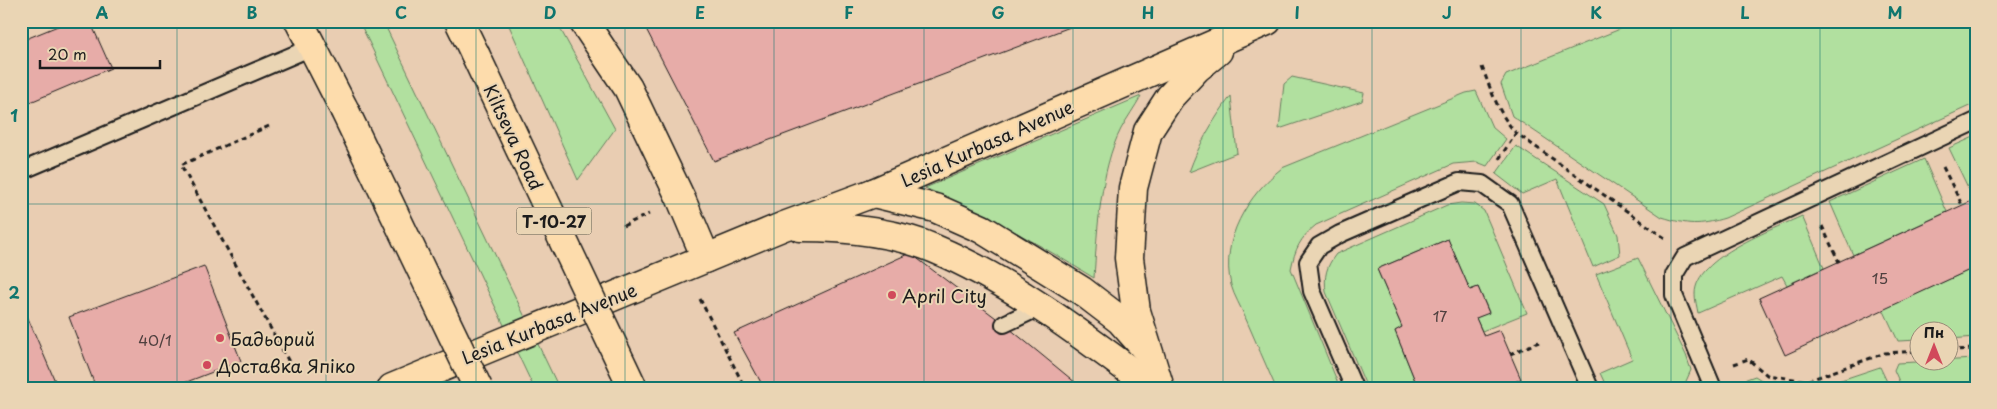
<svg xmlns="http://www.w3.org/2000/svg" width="1997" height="409" font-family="'Playpen Sans',sans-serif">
<rect width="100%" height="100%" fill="#e9cdb2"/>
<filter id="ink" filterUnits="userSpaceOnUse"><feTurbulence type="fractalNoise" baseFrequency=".02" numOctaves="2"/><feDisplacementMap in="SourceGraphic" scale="10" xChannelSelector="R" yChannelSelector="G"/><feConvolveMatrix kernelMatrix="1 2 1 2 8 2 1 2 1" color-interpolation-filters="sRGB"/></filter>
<g filter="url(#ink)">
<g fill="#b1e09f" stroke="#667e5e">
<polygon points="359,21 383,21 559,388 534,388"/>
<polygon points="507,21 556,21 615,129 578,180"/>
<path d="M1640,21H1976V103L1725,218C1699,226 1688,225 1662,217L1512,116L1501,84L1506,75Z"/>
<polygon points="1292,77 1364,93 1362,101 1279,129 1284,84"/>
<path d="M1476,91L1492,127L1506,139L1487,166L1477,162L1453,164L1316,225C1300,238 1295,249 1291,269L1340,388H1276C1266,364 1255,341 1245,317C1241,307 1234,296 1231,285C1220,239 1248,195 1282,168L1466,93Z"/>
<path d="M1141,96C1135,107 1127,118 1121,129C1100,169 1097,234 1094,278C1039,244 984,213 925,188Z"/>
<path d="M1231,96L1237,153L1189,172C1199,144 1213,120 1231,96Z"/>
<polygon points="1976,136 1976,199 1974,200 1949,148"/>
<polygon points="1516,146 1604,204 1618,235 1620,255 1593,267 1557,179 1522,194 1496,174"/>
<polygon points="1924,159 1947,212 1853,255 1830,202"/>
<path d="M1461,203L1475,204L1484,211L1527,313L1482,331L1476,318L1489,312L1478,287L1470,290L1448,239L1377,269L1402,327L1395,331L1418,388H1367L1326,292C1324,276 1326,267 1336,254L1447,205Z"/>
<path d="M1802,216L1824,268L1787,285L1782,276L1698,313C1697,307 1695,300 1695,294C1695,257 1774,229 1802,216Z"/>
<polygon points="1638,258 1686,355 1691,370 1683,388 1607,388 1600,373 1632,359 1596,274"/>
<polygon points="1976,267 1976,337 1950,339 1950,332 1920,332 1919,340 1898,341 1883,309"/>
<polygon points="1976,359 1976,382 1974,380 1957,388 1902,388 1894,370 1897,363"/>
<polygon points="1880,367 1890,388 1817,388"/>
<polygon points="1755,376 1766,383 1793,388 1724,387"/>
</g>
<g fill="#e7aca8" stroke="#1c1c1c">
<polygon points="70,21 90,21 111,68 21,106 21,41"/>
<polygon points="642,21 1086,21 714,161"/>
<polygon points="1976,199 1976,267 1785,355 1759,298"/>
<polygon points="1448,239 1470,290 1478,287 1489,313 1476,318 1484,336 1500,330 1521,379 1506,386 1507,388 1418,388 1395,331 1402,327 1377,269"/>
<polygon points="910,253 1004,324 1082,388 764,388 734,333"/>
<polygon points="204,266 241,361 171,388 96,388 69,317"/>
<polygon points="24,309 58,388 21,388 21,310"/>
</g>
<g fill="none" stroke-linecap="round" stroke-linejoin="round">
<defs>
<g id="service">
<polyline points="26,169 312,47"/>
<polyline points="1004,324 1040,307"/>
<polyline points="1354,388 1312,291 1308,262 1319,246 1340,234 1459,182 1482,184 1510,204 1590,388"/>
<polyline points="1713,388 1674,295 1674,275 1685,257 1976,121"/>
</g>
<g id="primary">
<polyline points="583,21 628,88 681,199 706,258"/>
<polyline points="873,193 935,208 982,229 1082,291 1120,320 1144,347"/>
<path d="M800,227C845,227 893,231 935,249C1013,282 1085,337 1153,388"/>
<polyline points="392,388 784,226 873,193 1267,21"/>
<polyline points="1160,388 1136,311 1129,258 1133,188 1148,131 1170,97 1197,68 1218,51"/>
</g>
<g id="trunk">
<polyline points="299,21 344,109"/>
<polyline points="459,21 475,54"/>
</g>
</defs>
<use href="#service" stroke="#1c1c1c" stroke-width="20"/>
<use href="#primary" stroke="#1c1c1c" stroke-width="31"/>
<use href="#trunk" stroke="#1c1c1c" stroke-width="31"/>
<g stroke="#1c1c1c" stroke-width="3" stroke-dasharray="5 4" stroke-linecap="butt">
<path d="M1482,67C1491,90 1499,115 1516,133L1665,238"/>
<polyline points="269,126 181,165 294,371"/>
<polyline points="1499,159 1516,133"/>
<polyline points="1943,167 1962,205"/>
<polyline points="623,226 649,214"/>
<polyline points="1822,226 1839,262"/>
<polyline points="700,299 745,388"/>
<polyline points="1950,350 1976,349"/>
<polyline points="1510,354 1539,342"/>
<polyline points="1734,364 1748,359 1767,375 1807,381 1885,353 1920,351"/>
</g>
<use href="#service" stroke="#ead5b4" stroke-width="16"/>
<use href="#primary" stroke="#fddcac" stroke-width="28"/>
<use href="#trunk" stroke="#fddcac" stroke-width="28"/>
<defs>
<g id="trunk-bridge">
<polyline points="475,54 633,388"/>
<polyline points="344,109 478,388"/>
</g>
</defs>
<use href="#trunk-bridge" stroke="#1c1c1c" stroke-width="31" stroke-linecap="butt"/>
<use href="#trunk-bridge" stroke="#fddcac" stroke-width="28"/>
</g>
</g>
<path fill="none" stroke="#0f766e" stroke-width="1" stroke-opacity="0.55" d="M177,21V388M326,21V388M476,21V388M625,21V388M774,21V388M924,21V388M1073,21V388M1223,21V388M1372,21V388M1521,21V388M1671,21V388M1820,21V388M21,204H1976"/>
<g fill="#d1495b" stroke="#ead5b4" stroke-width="2">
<circle cx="892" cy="295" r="5"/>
<circle cx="220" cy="338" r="5"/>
<circle cx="207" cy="365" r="5"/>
</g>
<g text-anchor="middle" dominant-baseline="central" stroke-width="4" stroke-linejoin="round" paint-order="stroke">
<g font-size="15" fill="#4f403f">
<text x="1880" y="277">15</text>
<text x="1440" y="315">17</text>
<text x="155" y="339">40/1</text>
</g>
<rect fill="#ead5b4" stroke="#5a544a" stroke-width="1" x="516.5" y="207.5" width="75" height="27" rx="4"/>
<g font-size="16" font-weight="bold" fill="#1c1c1c">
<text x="554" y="221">Т-10-27</text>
</g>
<g font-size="18" fill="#1c1c1c" stroke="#ead5b4">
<text transform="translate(514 137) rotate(65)">Kiltseva Road</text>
<text transform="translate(987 143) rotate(-24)">Lesia Kurbasa Avenue</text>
<text transform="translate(549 323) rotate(-22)">Lesia Kurbasa Avenue</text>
</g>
<g font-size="18" fill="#1c1c1c" stroke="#ead5b4" text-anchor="start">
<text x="902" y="295">April City</text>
<text x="230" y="338">Бадьорий</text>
<text x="217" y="365">Доставка Япіко</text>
</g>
</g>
<rect width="1997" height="409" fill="none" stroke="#ead5b4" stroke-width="55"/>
<g transform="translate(1934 346)"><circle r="24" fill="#ead5b4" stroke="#988b77"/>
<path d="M0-4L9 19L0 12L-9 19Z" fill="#d1495b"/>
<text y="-8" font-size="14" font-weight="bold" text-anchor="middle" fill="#1c1c1c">Пн</text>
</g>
<path d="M40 60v8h120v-8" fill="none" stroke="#1c1c1c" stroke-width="2.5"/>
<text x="48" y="60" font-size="15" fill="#1c1c1c" stroke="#ead5b4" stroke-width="4" paint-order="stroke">20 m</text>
<rect x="28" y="28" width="1942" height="354" fill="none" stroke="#0f766e" stroke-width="2"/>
<g font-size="16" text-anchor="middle" font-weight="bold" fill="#0f766e">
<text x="102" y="19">A</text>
<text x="252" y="19">B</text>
<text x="401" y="19">C</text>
<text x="550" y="19">D</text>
<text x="700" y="19">E</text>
<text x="849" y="19">F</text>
<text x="998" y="19">G</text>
<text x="1148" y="19">H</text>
<text x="1297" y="19">I</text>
<text x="1447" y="19">J</text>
<text x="1596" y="19">K</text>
<text x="1745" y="19">L</text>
<text x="1895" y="19">M</text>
<text x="14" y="122">1</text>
<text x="14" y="299">2</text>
</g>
</svg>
